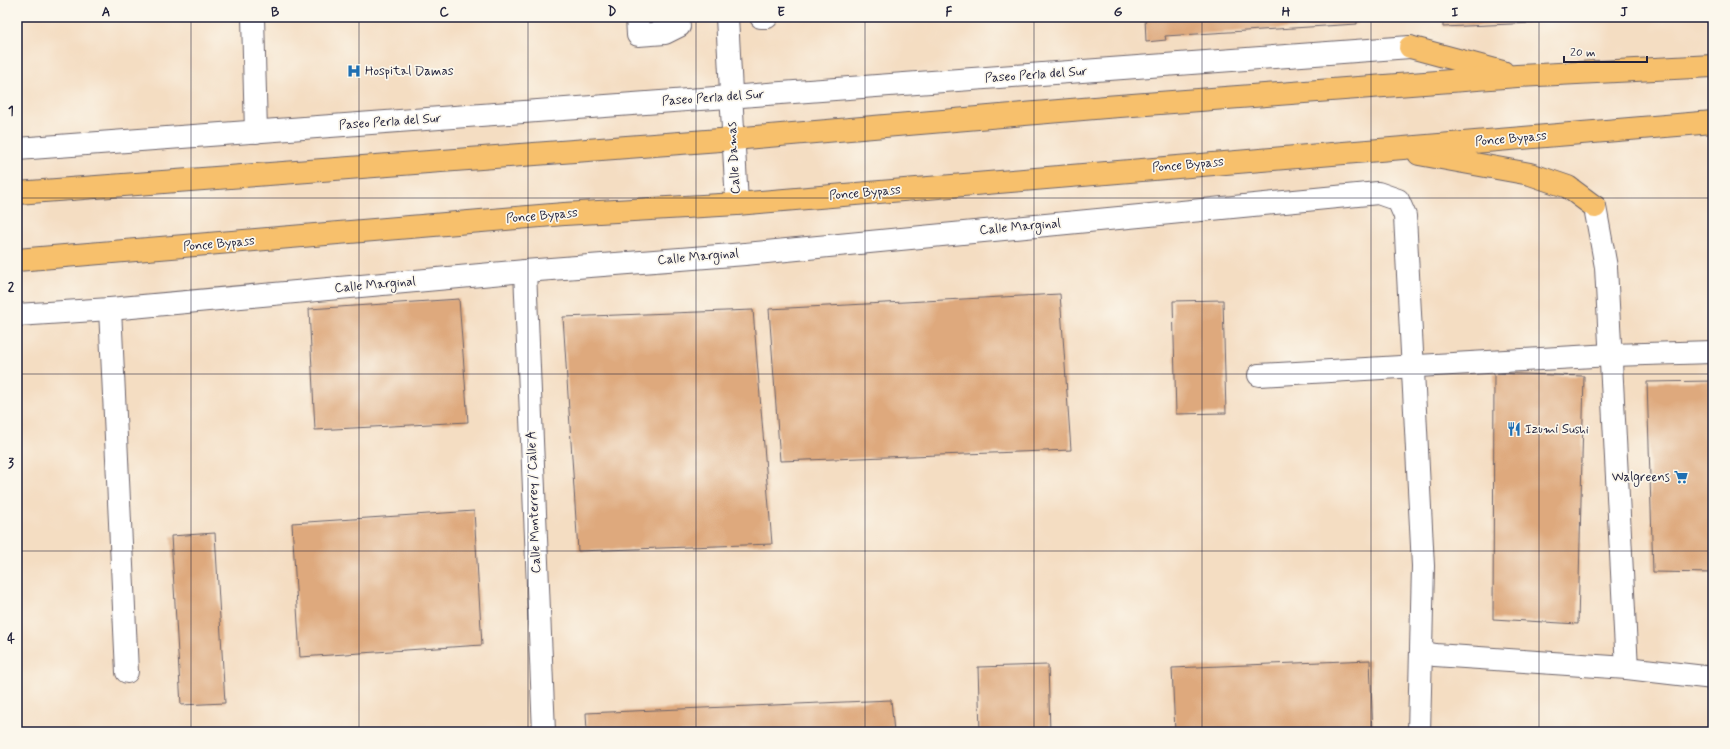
<svg xmlns="http://www.w3.org/2000/svg" width="1730" height="749" font-family="Mynerve,sans-serif">
<rect width="100%" height="100%" fill="#fbf7ec"/>
<filter id="ink" filterUnits="userSpaceOnUse"><feTurbulence type="fractalNoise" baseFrequency=".025" numOctaves="2"/><feDisplacementMap in="SourceGraphic" scale="8" xChannelSelector="R" yChannelSelector="G"/><feConvolveMatrix kernelMatrix="1 2 1 2 8 2 1 2 1" color-interpolation-filters="sRGB"/></filter>
<filter id="wash" filterUnits="userSpaceOnUse"><feTurbulence type="fractalNoise" baseFrequency=".012" numOctaves="4" result="noise"/><feDisplacementMap in="SourceGraphic" scale="16" xChannelSelector="R" yChannelSelector="G"/><feGaussianBlur stdDeviation="0.9" result="paint"/><feColorMatrix in="noise" values="0 0 0 0 0 0 0 0 0 0 0 0 0 0 0 0 0 1.4 0 .05"/><feComposite in="paint" operator="in"/></filter>
<g filter="url(#wash)">
<rect width="100%" height="100%" fill="#f4ddc2"/>
<g id="blocks">
<g fill="#dea97d">
<polygon points="1145,17 1357,17 1357,24 1165,36 1166,40 1146,42"/>
<polygon points="1443,17 1534,17 1534,23 1443,27"/>
<polygon points="1060,294 1071,450 780,461 769,309"/>
<polygon points="459,299 468,422 315,430 309,309"/>
<polygon points="1223,300 1226,413 1176,414 1173,301"/>
<polygon points="753,310 772,544 578,551 563,317"/>
<polygon points="1494,373 1584,376 1578,624 1493,619"/>
<polygon points="1713,381 1713,573 1653,572 1647,382"/>
<polygon points="474,511 482,645 300,657 292,523"/>
<polygon points="215,533 225,703 181,705 171,536"/>
<polygon points="1370,660 1373,732 1175,732 1172,668"/>
<polygon points="1048,665 1050,732 980,732 978,667"/>
<polygon points="891,700 894,732 587,732 586,713"/>
</g>
</g>
</g>
<g filter="url(#ink)">
<use href="#blocks" fill-opacity="0" stroke="#6c636a" stroke-width="1"/>
<g fill="none" stroke-linecap="round" stroke-linejoin="round">
<defs>
<g id="minor">
<polyline points="253,17 256,132"/>
<polyline points="637,17 638,35 665,33 679,26 678,17"/>
<polyline points="727,17 737,204"/>
<polyline points="761,17 767,17"/>
<polyline points="17,149 1410,47"/>
<polyline points="1595,207 1606,267 1627,668"/>
<polyline points="525,271 544,732"/>
<polyline points="110,309 127,672"/>
<polyline points="17,315 110,309 525,271 745,254 1378,193 1398,200 1405,216 1423,566 1419,732"/>
<polyline points="1259,375 1611,355 1713,352"/>
<polyline points="1421,652 1435,655 1627,668 1713,678"/>
</g>
<g id="highway">
<polyline points="1410,47 1503,72"/>
<polyline points="1419,154 1530,174 1568,187 1595,207"/>
<polyline points="17,193 733,139 1106,107 1517,76 1713,66"/>
<polyline points="17,260 564,214 737,204 1713,122"/>
</g>
</defs>
<use href="#minor" stroke="#6c636a" stroke-width="24"/>
<use href="#highway" stroke="#6c636a" stroke-width="24"/>
<use href="#minor" stroke="#fff" stroke-width="22"/>
<use href="#highway" stroke="#f7c06c" stroke-width="22"/>
</g>
</g>
<path fill="none" stroke="#22223b" stroke-width="1" stroke-opacity="0.55" d="M191,17V732M359,17V732M528,17V732M696,17V732M865,17V732M1034,17V732M1202,17V732M1371,17V732M1539,17V732M17,198H1713M17,374H1713M17,551H1713"/>
<defs>
<symbol id="hospital-bare" viewBox="-9 -9 18 18"><path d="M-5-5h3v3.5h4V-5h3V5h-3V1.5h-4V5h-3Z" fill="#1f6fb2" stroke="#fbf7ec" stroke-width="2.5" paint-order="stroke"/></symbol>
<symbol id="restaurant-bare" viewBox="-9 -9 18 18"><path d="M-5-6h1v4h1v-4h1v4h1v-4h1v5L-1.5 .5V6h-2V.5L-5-1ZM5-6V6H3V1.5H1.5Q1.5-4 5-6Z" fill="#1f6fb2" stroke="#fbf7ec" stroke-width="2.5" paint-order="stroke"/></symbol>
<symbol id="supermarket-bare" viewBox="-9 -9 18 18"><path d="M-6-5.5h2.5l.6 2H6L4.5 2H-2.5L-4.4-4H-6ZM-1.5 3.2a1.3 1.3 0 1 0 .1 0ZM3 3.2a1.3 1.3 0 1 0 .1 0Z" fill="#1f6fb2" stroke="#fbf7ec" stroke-width="2.5" paint-order="stroke"/></symbol>
</defs>
<g fill-rule="evenodd">
<use href="#hospital-bare" x="344" y="61" width="20" height="20"/>
<use href="#restaurant-bare" x="1504" y="419" width="20" height="20"/>
<use href="#supermarket-bare" x="1671" y="467" width="20" height="20"/>
</g>
<g text-anchor="middle" dominant-baseline="central" stroke-width="3.5" stroke-linejoin="round" paint-order="stroke">
<g font-size="13" fill="#22223b" stroke="#fbf7ec" text-anchor="start">
<text x="365" y="71">Hospital Damas</text>
<text x="1525" y="429">Izumi Sushi</text>
<text x="1670" y="477" text-anchor="end">Walgreens</text>
</g>
<g font-size="13" fill="#22223b" stroke="#fbf7ec">
<text transform="translate(1036 75) rotate(-4)">Paseo Perla del Sur</text>
<text transform="translate(713 98) rotate(-4)">Paseo Perla del Sur</text>
<text transform="translate(390 122) rotate(-4)">Paseo Perla del Sur</text>
<text transform="translate(1511 139) rotate(-5)">Ponce Bypass</text>
<text transform="translate(734 158) rotate(-93)">Calle Damas</text>
<text transform="translate(1188 165) rotate(-5)">Ponce Bypass</text>
<text transform="translate(865 193) rotate(-5)">Ponce Bypass</text>
<text transform="translate(542 216) rotate(-5)">Ponce Bypass</text>
<text transform="translate(1020 227) rotate(-5)">Calle Marginal</text>
<text transform="translate(219 244) rotate(-5)">Ponce Bypass</text>
<text transform="translate(698 257) rotate(-5)">Calle Marginal</text>
<text transform="translate(375 285) rotate(-5)">Calle Marginal</text>
<text transform="translate(534 502) rotate(-92)">Calle Monterrey / Calle A</text>
</g>
</g>
<rect width="1730" height="749" fill="none" stroke="#fbf7ec" stroke-width="44"/>
<path d="M1564 56v6h83v-6" fill="none" stroke="#22223b" stroke-width="2"/>
<text x="1570" y="56" font-size="12" fill="#22223b" stroke="#fbf7ec" stroke-width="3" paint-order="stroke">20 m</text>
<rect x="22" y="22" width="1686" height="705" fill="none" stroke="#22223b" stroke-width="1.5"/>
<g font-size="13" text-anchor="middle" font-weight="bold" fill="#22223b">
<text x="106" y="16">A</text>
<text x="275" y="16">B</text>
<text x="444" y="16">C</text>
<text x="612" y="16">D</text>
<text x="781" y="16">E</text>
<text x="949" y="16">F</text>
<text x="1118" y="16">G</text>
<text x="1286" y="16">H</text>
<text x="1455" y="16">I</text>
<text x="1624" y="16">J</text>
<text x="11" y="115">1</text>
<text x="11" y="291">2</text>
<text x="11" y="467">3</text>
<text x="11" y="643">4</text>
</g>
</svg>
